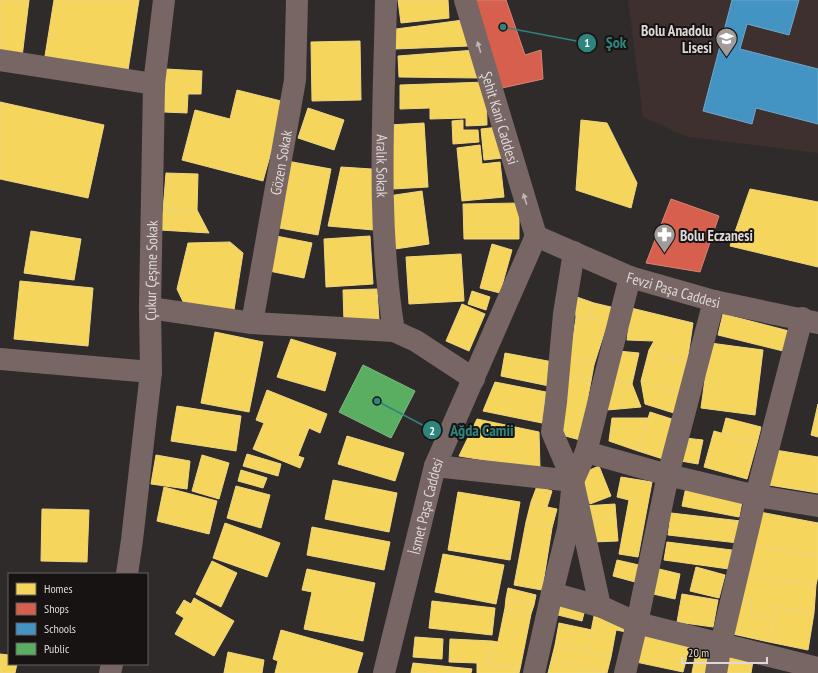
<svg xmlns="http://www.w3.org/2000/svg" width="818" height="673" font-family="'PT Sans Narrow',sans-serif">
<rect width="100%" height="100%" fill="#302b2b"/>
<polygon fill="#3e302e" points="628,0 818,0 818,153 688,137 643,117"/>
<g fill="#f6d55c" stroke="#efd681">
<polygon points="0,0 29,0 22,57 0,52"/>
<polygon points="54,0 139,0 128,70 45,56"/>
<polygon points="398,0 448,0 449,18 401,23"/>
<polygon points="463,20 469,46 395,49 396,29"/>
<polygon points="360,41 361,100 312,101 311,42"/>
<polygon points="475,50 480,78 399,77 398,56"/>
<polygon points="166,69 202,71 201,94 188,94 187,113 164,112"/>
<polygon points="486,82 487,125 466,126 466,118 430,119 430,108 400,109 400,85"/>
<polygon points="237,90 285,102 263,181 182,160 195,110 230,119"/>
<polygon points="0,102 104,125 88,198 0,179"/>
<polygon points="308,108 344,120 334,150 298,138"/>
<polygon points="463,120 463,130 478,130 479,142 453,144 452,121"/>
<polygon points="581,120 607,123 637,183 631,208 576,190"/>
<polygon points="424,123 428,187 393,189 389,125"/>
<polygon points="499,127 503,158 484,160 481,129"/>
<polygon points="480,145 482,164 500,162 504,197 462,201 457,148"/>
<polygon points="287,161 331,169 318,235 274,227"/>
<polygon points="341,167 372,169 374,230 328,226"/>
<polygon points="166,173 198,174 197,210 163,211"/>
<polygon points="750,189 818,202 818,267 730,246"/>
<polygon points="422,191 429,244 395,249 388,196"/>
<polygon points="519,203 519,239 464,239 463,204"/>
<polygon points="197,210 209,233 160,230 163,211"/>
<polygon points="31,231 81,239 74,280 24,273"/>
<polygon points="276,236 312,243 304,278 269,271"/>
<polygon points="370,236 373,284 326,287 324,239"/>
<polygon points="230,242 243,253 234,310 187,310 177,289 188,243"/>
<polygon points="492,244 512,250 500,293 480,288"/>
<polygon points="461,254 464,301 409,304 406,257"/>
<polygon points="20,281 93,288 88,346 14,339"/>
<polygon points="377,289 379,320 344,322 343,290"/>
<polygon points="472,291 490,297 486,310 468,304"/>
<polygon points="574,296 594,303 588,319 576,317"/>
<polygon points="594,303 611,307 608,321 588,319"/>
<polygon points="462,304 485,314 469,351 446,341"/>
<polygon points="631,308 693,323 687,363 649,350 654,341 627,340"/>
<polygon points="723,314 789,331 783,351 718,335"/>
<polygon points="576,317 608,321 594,365 570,359"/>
<polygon points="215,332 263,342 249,412 201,403"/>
<polygon points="291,339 336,353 325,391 277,377"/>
<polygon points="710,343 763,350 755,415 701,408"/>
<polygon points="649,350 687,363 680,393 641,381"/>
<polygon points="618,351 639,353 632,384 611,382"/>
<polygon points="505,353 553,362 549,386 501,376"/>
<polygon points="570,359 594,365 591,381 567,375"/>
<polygon points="567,375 591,381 580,440 558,434"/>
<polygon points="641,381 680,393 677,414 645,404"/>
<polygon points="495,382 546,392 542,423 483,411"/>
<polygon points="611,382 632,384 641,407 607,410"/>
<polygon points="267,390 327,414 320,433 309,428 298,456 304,458 300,468 253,449 264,423 256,420"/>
<polygon points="818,404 818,437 811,435"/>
<polygon points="177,406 241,416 236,451 171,441"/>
<polygon points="650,412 675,420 663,459 638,451"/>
<polygon points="612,418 648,418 638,451 609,441"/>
<polygon points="726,418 761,427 757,443 722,433"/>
<polygon points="477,419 539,432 540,469 459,456"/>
<polygon points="714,431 757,443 747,479 704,467"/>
<polygon points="347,436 404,453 395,481 338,464"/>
<polygon points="685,438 703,440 698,464 681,461"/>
<polygon points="775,450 818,457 818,493 769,485"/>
<polygon points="247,454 281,464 278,476 243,466"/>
<polygon points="156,455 190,461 187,489 151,484"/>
<polygon points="202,455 229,463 219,499 192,491"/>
<polygon points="599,466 611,496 590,504 578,475"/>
<polygon points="241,470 267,478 263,488 238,481"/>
<polygon points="621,477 652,482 638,557 619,554 629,500 617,497"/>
<polygon points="333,480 397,493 389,532 325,519"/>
<polygon points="236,486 270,495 261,528 227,518"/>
<polygon points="537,486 552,491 547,507 531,502"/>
<polygon points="164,487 217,501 209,534 157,521"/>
<polygon points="686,487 743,497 739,517 682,506"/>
<polygon points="458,492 520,502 510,560 448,550"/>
<polygon points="531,502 547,507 557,509 552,528 526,522"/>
<polygon points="615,504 616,517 591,519 583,506"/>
<polygon points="42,509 89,510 87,562 41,561"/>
<polygon points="760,512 818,523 818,556 754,545"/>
<polygon points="671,513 741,521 738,543 668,535"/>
<polygon points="616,517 618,541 592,542 591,519"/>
<polygon points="526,522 552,528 542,590 514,585"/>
<polygon points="225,523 280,543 267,577 213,558"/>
<polygon points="312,527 390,542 384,570 307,555"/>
<polygon points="667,542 732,550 729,569 664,560"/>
<polygon points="754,545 818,556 818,576 816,585 747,575"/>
<polygon points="443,554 504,565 496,604 435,592"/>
<polygon points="617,560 639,565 635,582 613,576"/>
<polygon points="212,561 237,573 221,607 196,594"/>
<polygon points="696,567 725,575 719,598 690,591"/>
<polygon points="307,569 375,583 363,641 304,629 312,592 302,590"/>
<polygon points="659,569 680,574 675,599 653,594"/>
<polygon points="747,575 816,585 814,613 776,607 774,619 750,616 752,601 742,599"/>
<polygon points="508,588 536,595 534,605 506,598"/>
<polygon points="682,594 718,600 713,627 677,622"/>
<polygon points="194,598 234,621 214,656 175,634 184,618 176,613 184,600 191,604"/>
<polygon points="506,598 534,605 531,614 505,608"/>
<polygon points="742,599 752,601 750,616 774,619 769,642 733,634"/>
<polygon points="432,601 495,608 492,635 429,628"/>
<polygon points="560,603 585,609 582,621 558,615"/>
<polygon points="776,607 814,613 808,650 769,642"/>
<polygon points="505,608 531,614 520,669 488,663 492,641 498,642"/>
<polygon points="594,616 628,624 626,632 616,630 611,657 587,652"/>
<polygon points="559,623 592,630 587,652 555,645"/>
<polygon points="281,630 363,653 357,673 275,673 278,661 273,659"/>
<polygon points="642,634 690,645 683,672 636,662"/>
<polygon points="415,637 443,639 442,659 413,657"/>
<polygon points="450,639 492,641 488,663 520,669 519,673 477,673 477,663 449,662"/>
<polygon points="555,645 611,657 607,673 551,661"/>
<polygon points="697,646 710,648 706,673 692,673"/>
<polygon points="228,652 264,660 262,673 224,673"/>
<polygon points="0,654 9,655 9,664 17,664 15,673 0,673"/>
<polygon points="726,656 753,661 751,673 723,673"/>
<polygon points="551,661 605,673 548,673"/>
<polygon points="413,663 472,669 471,673 411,673"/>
</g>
<g fill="#d6604d" stroke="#d88477">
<polygon points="474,0 506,0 525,55 541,50 543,79 502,88"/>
<polygon points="671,199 719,216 700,272 646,263"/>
</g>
<polygon fill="#4393c3" stroke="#72a8c9" points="732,0 799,0 789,35 747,24 740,49 818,69 818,124 756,108 752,124 703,111"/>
<polygon fill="#5aae61" stroke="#82bb85" points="363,365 415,391 391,438 339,412"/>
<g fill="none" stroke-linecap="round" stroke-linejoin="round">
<g stroke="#786664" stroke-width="22">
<path id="s1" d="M386,0C384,110 376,222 394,331"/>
<polyline points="0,60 154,84"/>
<polyline points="574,252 564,314 556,402 552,432 573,481 600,606 602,607"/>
<polyline points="150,308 252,323 394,331 416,341 474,379"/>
<path id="s2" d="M252,323L295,80L297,0"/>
<polyline points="0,359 151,372"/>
<polyline points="586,452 668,475 756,496 818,506"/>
<polyline points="435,466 573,481"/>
<path id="s3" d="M127,574L132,540L151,372L150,308L154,84L164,0"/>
<polyline points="552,593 602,607 637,623 818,668"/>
<polyline points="110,673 112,664"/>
<polyline points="534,673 552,593 568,529 573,481 586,452 630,277"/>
<polyline points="625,673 637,623 668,475 714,301"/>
<polyline points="716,673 721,644 756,496 802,318"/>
</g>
<g stroke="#786664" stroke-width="22">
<path id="s4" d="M465,0L536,236"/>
<path id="s5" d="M536,236L630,277L714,301L818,323"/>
<path id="s6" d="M384,673L435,466L536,236"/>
</g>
</g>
<defs><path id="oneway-solid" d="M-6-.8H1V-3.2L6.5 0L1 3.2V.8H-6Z"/></defs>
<g fill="#bfb6b5">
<use href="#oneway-solid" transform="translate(479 47) rotate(-107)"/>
<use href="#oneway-solid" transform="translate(525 199) rotate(-107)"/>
</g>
<defs>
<symbol id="school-pin" viewBox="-11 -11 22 30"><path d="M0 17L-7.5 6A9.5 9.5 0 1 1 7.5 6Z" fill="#a19b9b" stroke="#171313"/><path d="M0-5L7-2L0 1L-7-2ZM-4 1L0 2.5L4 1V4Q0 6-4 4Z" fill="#fff"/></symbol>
<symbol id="pharmacy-pin" viewBox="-11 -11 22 30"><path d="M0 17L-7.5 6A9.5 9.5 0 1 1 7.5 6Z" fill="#a19b9b" stroke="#171313"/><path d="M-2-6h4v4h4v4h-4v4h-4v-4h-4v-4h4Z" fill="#fff"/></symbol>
</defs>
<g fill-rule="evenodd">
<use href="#school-pin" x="714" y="26" width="25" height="34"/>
<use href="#pharmacy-pin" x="652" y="222" width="25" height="34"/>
</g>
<g text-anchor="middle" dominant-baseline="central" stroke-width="4" stroke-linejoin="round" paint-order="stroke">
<g font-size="15" font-weight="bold" fill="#ded8d8" stroke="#171313" text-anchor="end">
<text x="712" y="30">Bolu Anadolu<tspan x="712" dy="17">Lisesi</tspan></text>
<text x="680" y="235" text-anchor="start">Bolu Eczanesi</text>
</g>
<g font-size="15" fill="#ded8d8" stroke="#171313">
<text stroke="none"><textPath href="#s4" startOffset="123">Şehit Kani Caddesi</textPath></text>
<text stroke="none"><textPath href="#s2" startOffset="163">Gözen Sokak</textPath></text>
<text stroke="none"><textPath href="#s1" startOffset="166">Aralık Sokak</textPath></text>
<text stroke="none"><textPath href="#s3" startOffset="305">Çukur Çeşme Sokak</textPath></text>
<text stroke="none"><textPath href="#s5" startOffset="148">Fevzi Paşa Caddesi</textPath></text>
<text stroke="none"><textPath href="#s6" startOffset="172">İsmet Paşa Caddesi</textPath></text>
</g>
</g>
<path fill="none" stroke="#2e857e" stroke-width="1.5" d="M503 27L587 43M377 401L432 430"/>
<g fill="#2e857e" stroke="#171313" stroke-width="1.5">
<circle cx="503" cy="27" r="4"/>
<circle cx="377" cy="401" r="4"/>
<circle cx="587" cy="43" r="10"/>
<circle cx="432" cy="430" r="10"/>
</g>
<g font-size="12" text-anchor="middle" font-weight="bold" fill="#fff">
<text x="587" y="47">1</text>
<text x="432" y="435">2</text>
</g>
<g font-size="16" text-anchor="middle" font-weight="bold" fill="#2e857e" stroke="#171313" stroke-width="4" stroke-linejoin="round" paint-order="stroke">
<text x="616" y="48">Şok</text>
<text x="482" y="436">Ağda Camii</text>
</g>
<rect x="8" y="573" width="140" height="92" fill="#171313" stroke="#676262"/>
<rect x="16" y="583" width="20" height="12" fill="#f6d55c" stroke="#676262"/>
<text x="44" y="593" font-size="12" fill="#ded8d8">Homes</text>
<rect x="16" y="603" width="20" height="12" fill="#d6604d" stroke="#676262"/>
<text x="44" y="613" font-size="12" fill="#ded8d8">Shops</text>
<rect x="16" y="623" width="20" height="12" fill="#4393c3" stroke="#676262"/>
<text x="44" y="633" font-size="12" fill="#ded8d8">Schools</text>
<rect x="16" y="643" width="20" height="12" fill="#5aae61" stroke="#676262"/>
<text x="44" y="653" font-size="12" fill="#ded8d8">Public</text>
<path d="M682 657v6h85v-6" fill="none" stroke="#ded8d8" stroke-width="2"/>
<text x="688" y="657" font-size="12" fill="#ded8d8" stroke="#171313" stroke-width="3" paint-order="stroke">20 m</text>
</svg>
